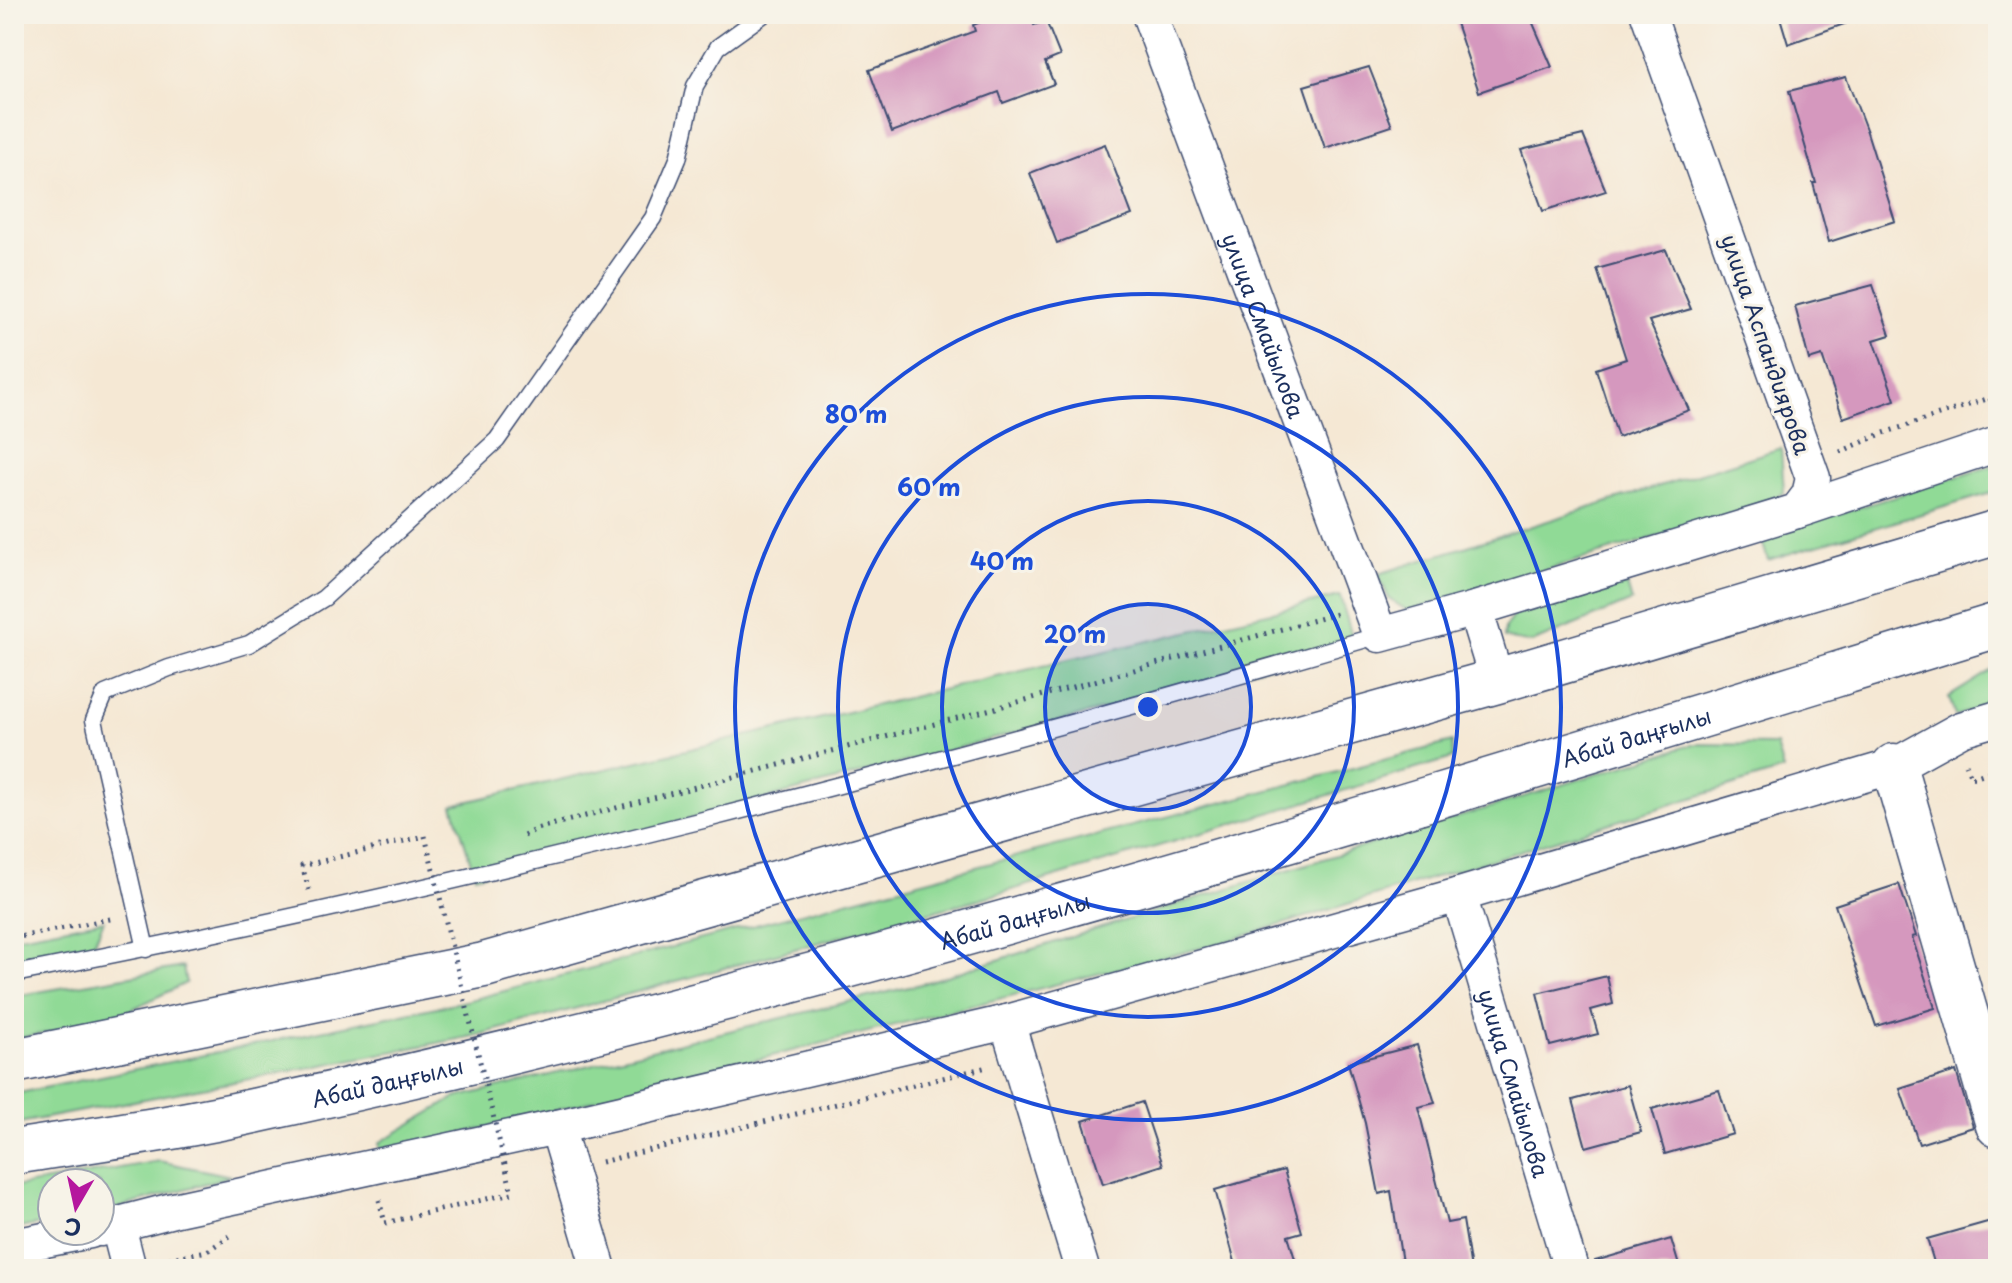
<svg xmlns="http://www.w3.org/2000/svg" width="2012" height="1283" font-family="'Playpen Sans',sans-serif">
<rect width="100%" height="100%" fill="#f7f3e8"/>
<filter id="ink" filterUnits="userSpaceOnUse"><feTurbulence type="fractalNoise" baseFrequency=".0125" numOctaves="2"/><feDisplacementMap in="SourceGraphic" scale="16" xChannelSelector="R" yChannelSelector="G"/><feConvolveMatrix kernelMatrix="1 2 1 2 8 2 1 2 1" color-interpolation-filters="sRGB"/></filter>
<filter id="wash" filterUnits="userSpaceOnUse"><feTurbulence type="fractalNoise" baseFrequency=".006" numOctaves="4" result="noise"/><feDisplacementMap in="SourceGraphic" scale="32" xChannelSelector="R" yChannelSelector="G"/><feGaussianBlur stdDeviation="1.8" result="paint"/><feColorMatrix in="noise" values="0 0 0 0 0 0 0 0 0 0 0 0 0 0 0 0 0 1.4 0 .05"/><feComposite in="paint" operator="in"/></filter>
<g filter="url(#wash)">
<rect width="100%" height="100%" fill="#f5e8d4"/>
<g fill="#90da96" stroke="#56847a" stroke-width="2">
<polygon points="1781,448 1784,493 1751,509 1408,611 1389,599 1378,574"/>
<polygon points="1998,464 1998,491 1768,560 1761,538"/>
<polygon points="1627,585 1632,601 1532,643 1504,638 1505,627 1514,615"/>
<polygon points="1340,596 1354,643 475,876 453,805"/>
<polygon points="1998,666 1998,702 1955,716 1949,697"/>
<polygon points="1452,742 1453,758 1005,892 474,1036 14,1124 14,1094 466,1001"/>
<polygon points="1694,744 1776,745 1783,770 1221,943 382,1154 379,1143 455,1098 917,985"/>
<polygon points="104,920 87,960 14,974 14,937"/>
<polygon points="183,967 186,983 106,1022 14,1039 14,996"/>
<polygon points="159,1161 231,1176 100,1213 100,1183 52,1183 52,1222 14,1229 14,1187"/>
</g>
<g id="blocks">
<g fill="#d598be">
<polygon points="1001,14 1029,14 1034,25 1046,21 1060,56 1045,62 1054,84 1003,103 999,92 892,132 869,70 975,31 973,25"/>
<polygon points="1453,14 1529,14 1552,67 1479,92"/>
<polygon points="1779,14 1861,14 1861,18 1788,44"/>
<polygon points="1369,67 1392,126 1325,148 1304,86"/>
<polygon points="1846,77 1867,132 1895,221 1829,242 1813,183 1816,183 1789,91"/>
<polygon points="1583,135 1606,191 1543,211 1521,150"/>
<polygon points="1105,144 1132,215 1057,243 1030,173"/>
<polygon points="1666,250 1691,309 1649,321 1689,410 1618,437 1596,369 1626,359 1597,269"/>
<polygon points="1873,285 1890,335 1874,340 1895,400 1843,418 1822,356 1809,360 1795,306"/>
<polygon points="1899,884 1916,936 1912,937 1935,1008 1876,1026 1835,905"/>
<polygon points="1607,976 1613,1004 1591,1010 1598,1034 1550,1046 1537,993"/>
<polygon points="1417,1045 1435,1103 1418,1107 1447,1223 1463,1220 1471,1269 1403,1269 1391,1191 1379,1194 1365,1123 1348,1063"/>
<polygon points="1956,1071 1973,1127 1919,1144 1900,1089"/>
<polygon points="1628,1085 1641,1132 1586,1147 1573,1100"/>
<polygon points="1719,1090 1733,1134 1665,1154 1652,1109"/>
<polygon points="1142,1102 1163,1165 1103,1184 1083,1121"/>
<polygon points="1284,1170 1302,1232 1288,1236 1298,1269 1237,1269 1215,1190"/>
<polygon points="1991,1221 1998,1246 1998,1260 1967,1269 1936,1269 1927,1239"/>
<polygon points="1671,1239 1680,1269 1596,1269 1595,1261"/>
</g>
</g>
</g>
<g filter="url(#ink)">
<use href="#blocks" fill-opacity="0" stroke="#3c4b70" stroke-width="2"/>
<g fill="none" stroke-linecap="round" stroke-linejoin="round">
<defs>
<g id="lane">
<polyline points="146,949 94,720 105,694 169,668 249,644 324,598 497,440 653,218 678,159 695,86 718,47 764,14"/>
<path d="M14,974C475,885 929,767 1380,635"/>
</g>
<g id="street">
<path id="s1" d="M1149,14L1380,635L1475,609"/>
<polyline points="1797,511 1998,444"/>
<polyline points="1497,681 1475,609 1797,511 1809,495 1813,478 1648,14"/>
<path id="s2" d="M1459,895L1571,1269"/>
<polyline points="1007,1022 1082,1269"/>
<polyline points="557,1127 599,1269"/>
<polyline points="118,1226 129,1269"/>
<polyline points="100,1229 173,1210 557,1127 1007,1022 1459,895 1894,766 1961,729 1998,718"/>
<polyline points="14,1246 90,1231"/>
</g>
<g id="secondary">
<polyline points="1894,766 1998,1125"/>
<polyline points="14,1061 484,965 1497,681 1998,532"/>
<path id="s3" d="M14,1152C95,1139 178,1128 258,1110C847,983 1422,801 1998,625"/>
</g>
</defs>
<use href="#lane" stroke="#3c4b70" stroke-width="19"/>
<use href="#street" stroke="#3c4b70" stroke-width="37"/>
<use href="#secondary" stroke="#3c4b70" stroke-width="47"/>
<g stroke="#3c4b70" stroke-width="5" stroke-dasharray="2 6" stroke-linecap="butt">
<polyline points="1840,452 1881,434 1990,398 1994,411"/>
<polyline points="1966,764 1971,778 1998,769"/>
<polyline points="524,836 536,829 1022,701 1336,614"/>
<polyline points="309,890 302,866 425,836"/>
<polyline points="14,938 115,918"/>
<polyline points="601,1162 987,1067"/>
<polyline points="379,1200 385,1223 512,1193"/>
<polyline points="161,1260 207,1251 233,1234"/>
</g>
<use href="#lane" stroke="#fff" stroke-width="16"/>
<use href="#street" stroke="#fff" stroke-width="34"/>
<use href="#secondary" stroke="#fff" stroke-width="44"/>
<polyline stroke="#3c4b70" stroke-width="5" stroke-dasharray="2 6" stroke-linecap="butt" points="425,836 512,1193"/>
</g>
</g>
<circle cx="1148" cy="707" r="103" fill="#1d4ed8" fill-opacity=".12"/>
<g fill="none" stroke="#1d4ed8" stroke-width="4">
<circle cx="1148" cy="707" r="103"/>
<circle cx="1148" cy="707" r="206"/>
<circle cx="1148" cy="707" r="310"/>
<circle cx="1148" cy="707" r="413"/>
</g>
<g text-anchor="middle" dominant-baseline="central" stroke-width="6" stroke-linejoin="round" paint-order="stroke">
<g font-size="22" fill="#1b2f5e" stroke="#f7f3e8">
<text stroke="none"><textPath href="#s1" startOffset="332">улица Смайылова</textPath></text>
<text transform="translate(1767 344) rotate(71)">улица Аспандиярова</text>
<text stroke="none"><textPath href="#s3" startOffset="1676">Абай даңғылы</textPath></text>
<text stroke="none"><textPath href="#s3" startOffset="1028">Абай даңғылы</textPath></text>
<text stroke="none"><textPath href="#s3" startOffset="380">Абай даңғылы</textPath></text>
<text stroke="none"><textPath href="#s2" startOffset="196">улица Смайылова</textPath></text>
</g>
</g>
<circle cx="1148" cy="707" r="12" fill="#1d4ed8" stroke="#f7f3e8" stroke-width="4"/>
<g font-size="24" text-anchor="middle" font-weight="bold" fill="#1d4ed8" stroke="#f7f3e8" stroke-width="6" stroke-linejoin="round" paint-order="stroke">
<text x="856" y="423">80 m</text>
<text x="929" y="496">60 m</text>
<text x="1002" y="570">40 m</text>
<text x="1075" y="643">20 m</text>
</g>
<rect width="2012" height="1283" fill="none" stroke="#f7f3e8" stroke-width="48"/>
<g transform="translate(76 1207) rotate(189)"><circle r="38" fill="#f7f3e8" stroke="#9fa5b1" stroke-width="2"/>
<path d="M0-6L14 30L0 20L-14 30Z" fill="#b5179e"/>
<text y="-12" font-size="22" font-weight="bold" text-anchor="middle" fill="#1b2f5e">С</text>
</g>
</svg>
